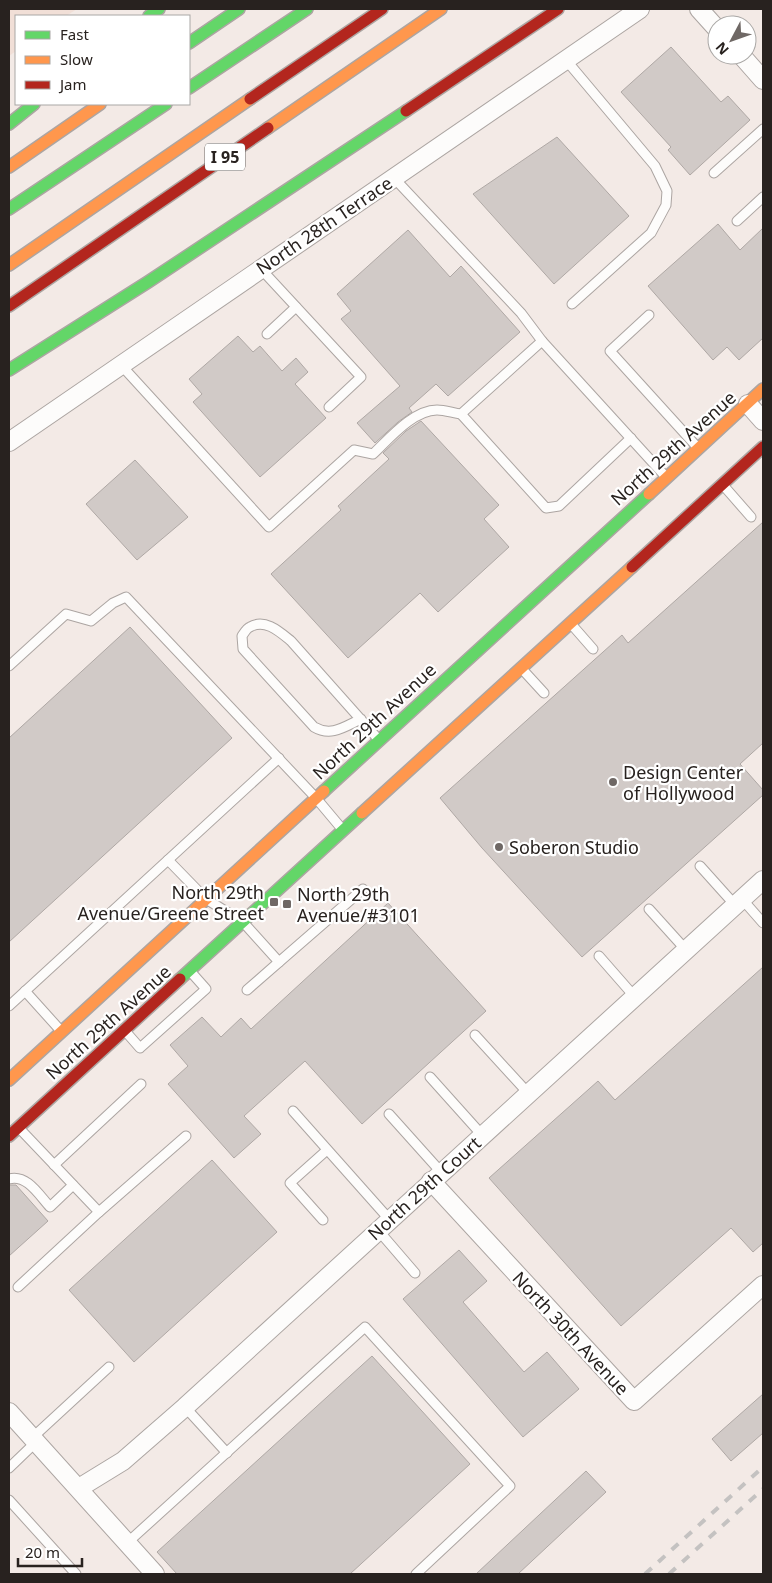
<svg xmlns="http://www.w3.org/2000/svg" width="772" height="1583" font-family="'Noto Sans',sans-serif">
<rect width="100%" height="100%" fill="#f3eae6"/>
<polygon fill="#f1dfd7" points="9,9 77,9 66,16 16,16 16,51 9,56"/>
<g fill="#d1cac7" stroke="#afa8a5">
<polygon points="671,47 721,102 728,96 750,120 690,175 668,150 671,147 621,92"/>
<polygon points="557,137 629,216 554,284 473,194"/>
<polygon points="718,224 740,250 763,228 763,338 739,360 727,347 713,360 648,286"/>
<polygon points="408,230 450,277 461,266 520,332 448,396 436,384 409,408 412,412 398,422 375,443 357,423 400,386 341,319 351,311 337,294"/>
<polygon points="238,336 253,352 260,346 282,371 296,358 308,372 295,384 326,418 260,477 193,402 202,394 189,379"/>
<polygon points="421,421 499,505 484,519 509,547 438,612 420,593 348,658 271,574 341,510 338,506 389,459 383,453 406,431"/>
<polygon points="135,460 188,517 137,560 86,504"/>
<polygon points="763,522 763,743 740,764 763,790 763,795 582,957 482,848 440,798 622,635 628,643"/>
<polygon points="130,627 232,738 9,942 9,738"/>
<polygon points="388,903 486,1011 362,1124 305,1061 244,1116 261,1134 234,1158 168,1084 188,1066 170,1045 202,1017 221,1037 241,1018 251,1029"/>
<polygon points="763,967 763,1243 753,1252 731,1228 621,1326 489,1178 598,1081 615,1100"/>
<polygon points="212,1160 277,1232 134,1362 69,1290"/>
<polygon points="9,1185 16,1185 48,1221 9,1256"/>
<polygon points="459,1250 487,1281 463,1302 524,1372 547,1352 579,1389 523,1437 403,1299"/>
<polygon points="372,1356 470,1464 350,1574 177,1574 157,1552"/>
<polygon points="763,1394 763,1433 731,1461 712,1439"/>
<polygon points="586,1471 606,1492 518,1574 476,1574"/>
</g>
<g fill="none" stroke-linecap="round" stroke-linejoin="round">
<defs>
<g id="lane">
<polyline points="566,60 655,166 667,191 666,205 651,233 572,304"/>
<polyline points="714,173 763,129"/>
<polyline points="394,178 521,313 542,341 666,477"/>
<polyline points="737,221 763,197"/>
<polyline points="261,269 361,377 329,407"/>
<polyline points="649,315 610,351 698,448"/>
<polyline points="267,334 296,307"/>
<path d="M121,365L269,527L354,450L373,454C389,439 413,410 437,410C445,410 453,413 461,414L542,341"/>
<polyline points="461,414 546,508 559,506 631,438"/>
<polyline points="723,485 751,517"/>
<polyline points="572,625 593,649"/>
<polyline points="9,666 66,614 91,621 113,603 126,597 316,798 342,829"/>
<polyline points="522,669 544,693"/>
<path d="M361,719C344,727 331,737 314,727L243,649L242,636C244,633 247,628 250,627C265,618 280,632 291,641L379,740"/>
<polyline points="168,860 206,899 243,922 279,962 363,889"/>
<polyline points="700,866 735,905"/>
<polyline points="742,899 763,923"/>
<polyline points="649,909 686,950"/>
<polyline points="599,956 634,996"/>
<polyline points="247,990 279,962"/>
<polyline points="25,991 61,1031"/>
<polyline points="9,1006 279,758"/>
<polyline points="126,1032 140,1048 206,989 190,971"/>
<polyline points="475,1035 528,1093"/>
<polyline points="430,1077 482,1135"/>
<polyline points="293,1111 389,1219"/>
<polyline points="389,1114 441,1172"/>
<polyline points="19,1128 99,1212 186,1136"/>
<polyline points="54,1165 141,1084"/>
<path d="M9,1179C27,1174 39,1195 50,1207L73,1185"/>
<polyline points="323,1220 290,1183 327,1150"/>
<polyline points="378,1230 415,1273"/>
<polyline points="18,1287 99,1212"/>
<polyline points="185,1407 227,1453"/>
<polyline points="32,1438 109,1367"/>
<polyline points="9,1468 36,1442"/>
<polyline points="9,1500 76,1574"/>
<polyline points="127,1543 365,1327 510,1486 416,1574"/>
</g>
<g id="street">
<polyline points="699,9 717,29"/>
<polyline points="741,55 763,80"/>
<polyline points="748,404 763,421"/>
<polyline points="9,442 640,9"/>
<polyline points="431,1181 634,1401 763,1285"/>
<polyline points="9,1412 155,1574"/>
<polyline points="79,1488 123,1461 185,1407 763,880"/>
</g>
<g id="fast">
<polyline points="149,16 159,9"/>
<polyline points="189,43 239,9"/>
<polyline points="189,88 307,9"/>
<polyline points="9,124 34,104"/>
<polyline points="9,209 166,104"/>
<polyline points="9,370 148,282 406,111"/>
<polyline points="324,791 649,494"/>
<polyline points="180,979 362,813"/>
</g>
<g id="slow">
<polyline points="268,128 441,9"/>
<polyline points="9,167 100,104"/>
<polyline points="9,265 250,99"/>
<polyline points="649,494 763,389"/>
<polyline points="362,813 632,567"/>
<polyline points="9,1080 324,791"/>
</g>
<g id="jam">
<polyline points="250,99 382,9"/>
<polyline points="406,111 558,9"/>
<polyline points="9,306 268,128"/>
<polyline points="632,567 763,447"/>
<polyline points="9,1136 180,979"/>
</g>
</defs>
<use href="#lane" stroke="#aca5a2" stroke-width="11"/>
<use href="#street" stroke="#aca5a2" stroke-width="20"/>
<use href="#fast" stroke="#aca5a2" stroke-width="14"/>
<use href="#slow" stroke="#aca5a2" stroke-width="14"/>
<use href="#jam" stroke="#aca5a2" stroke-width="14"/>
<use href="#lane" stroke="#fdfcfb" stroke-width="9"/>
<use href="#street" stroke="#fdfcfb" stroke-width="18"/>
<use href="#fast" stroke="#63d668" stroke-width="11"/>
<use href="#slow" stroke="#ff974d" stroke-width="11"/>
<use href="#jam" stroke="#b3261e" stroke-width="11"/>
<g stroke="#c4c2c1" stroke-width="4" stroke-dasharray="9 9" stroke-linecap="butt">
<polyline points="645,1574 763,1467"/>
<polyline points="669,1574 763,1489"/>
</g>
</g>
<g fill="#6f6865" stroke="#fff" stroke-width="2">
<circle cx="613" cy="782" r="5"/>
<circle cx="499" cy="847" r="5"/>
<rect x="269" y="897" width="10" height="10" rx="2.5"/>
<rect x="282" y="899" width="10" height="10" rx="2.5"/>
</g>
<g text-anchor="middle" dominant-baseline="central" stroke-width="4.5" stroke-linejoin="round" paint-order="stroke">
<rect fill="#fff" stroke="#686462" stroke-width="1" x="205" y="143.5" width="40" height="27" rx="4"/>
<g font-size="16" font-weight="bold" fill="#28221f">
<text x="225" y="157">I 95</text>
</g>
<g font-size="18" fill="#28221f" stroke="#fff">
<text transform="translate(324 225) rotate(-34)">North 28th Terrace</text>
<text transform="translate(673 448) rotate(-42)">North 29th Avenue</text>
<text transform="translate(374 721) rotate(-43)">North 29th Avenue</text>
<text transform="translate(108 1022) rotate(-42)">North 29th Avenue</text>
<text transform="translate(424 1188) rotate(-42)">North 29th Court</text>
<text transform="translate(571 1333) rotate(47)">North 30th Avenue</text>
</g>
<g font-size="18" fill="#28221f" stroke="#fff" text-anchor="start">
<text x="623" y="772">Design Center<tspan x="623" dy="21">of Hollywood</tspan></text>
<text x="509" y="847">Soberon Studio</text>
<text x="264" y="892" text-anchor="end">North 29th<tspan x="264" dy="21">Avenue/Greene Street</tspan></text>
<text x="297" y="894">North 29th<tspan x="297" dy="21">Avenue/#3101</tspan></text>
</g>
</g>
<rect width="772" height="1583" fill="none" stroke="#28221f" stroke-width="20"/>
<rect x="15" y="15" width="175" height="90" fill="#ffffff" stroke="#a9a7a5"/>
<rect x="25" y="31" width="25" height="8" fill="#63d668" stroke="#a9a7a5"/>
<text x="60" y="40" font-size="15" fill="#28221f">Fast</text>
<rect x="25" y="56" width="25" height="8" fill="#ff974d" stroke="#a9a7a5"/>
<text x="60" y="65" font-size="15" fill="#28221f">Slow</text>
<rect x="25" y="81" width="25" height="8" fill="#b3261e" stroke="#a9a7a5"/>
<text x="60" y="90" font-size="15" fill="#28221f">Jam</text>
<g transform="translate(732 40) rotate(229)"><circle r="24" fill="#ffffff" stroke="#a9a7a5"/>
<path d="M0-4L9 19L0 12L-9 19Z" fill="#6f6865"/>
<text y="-8" font-size="14" font-weight="bold" text-anchor="middle" fill="#28221f">N</text>
</g>
<path d="M18 1558v8h64v-8" fill="none" stroke="#28221f" stroke-width="2.5"/>
<text x="25" y="1558" font-size="15" fill="#28221f" stroke="#ffffff" stroke-width="4" paint-order="stroke">20 m</text>
</svg>
